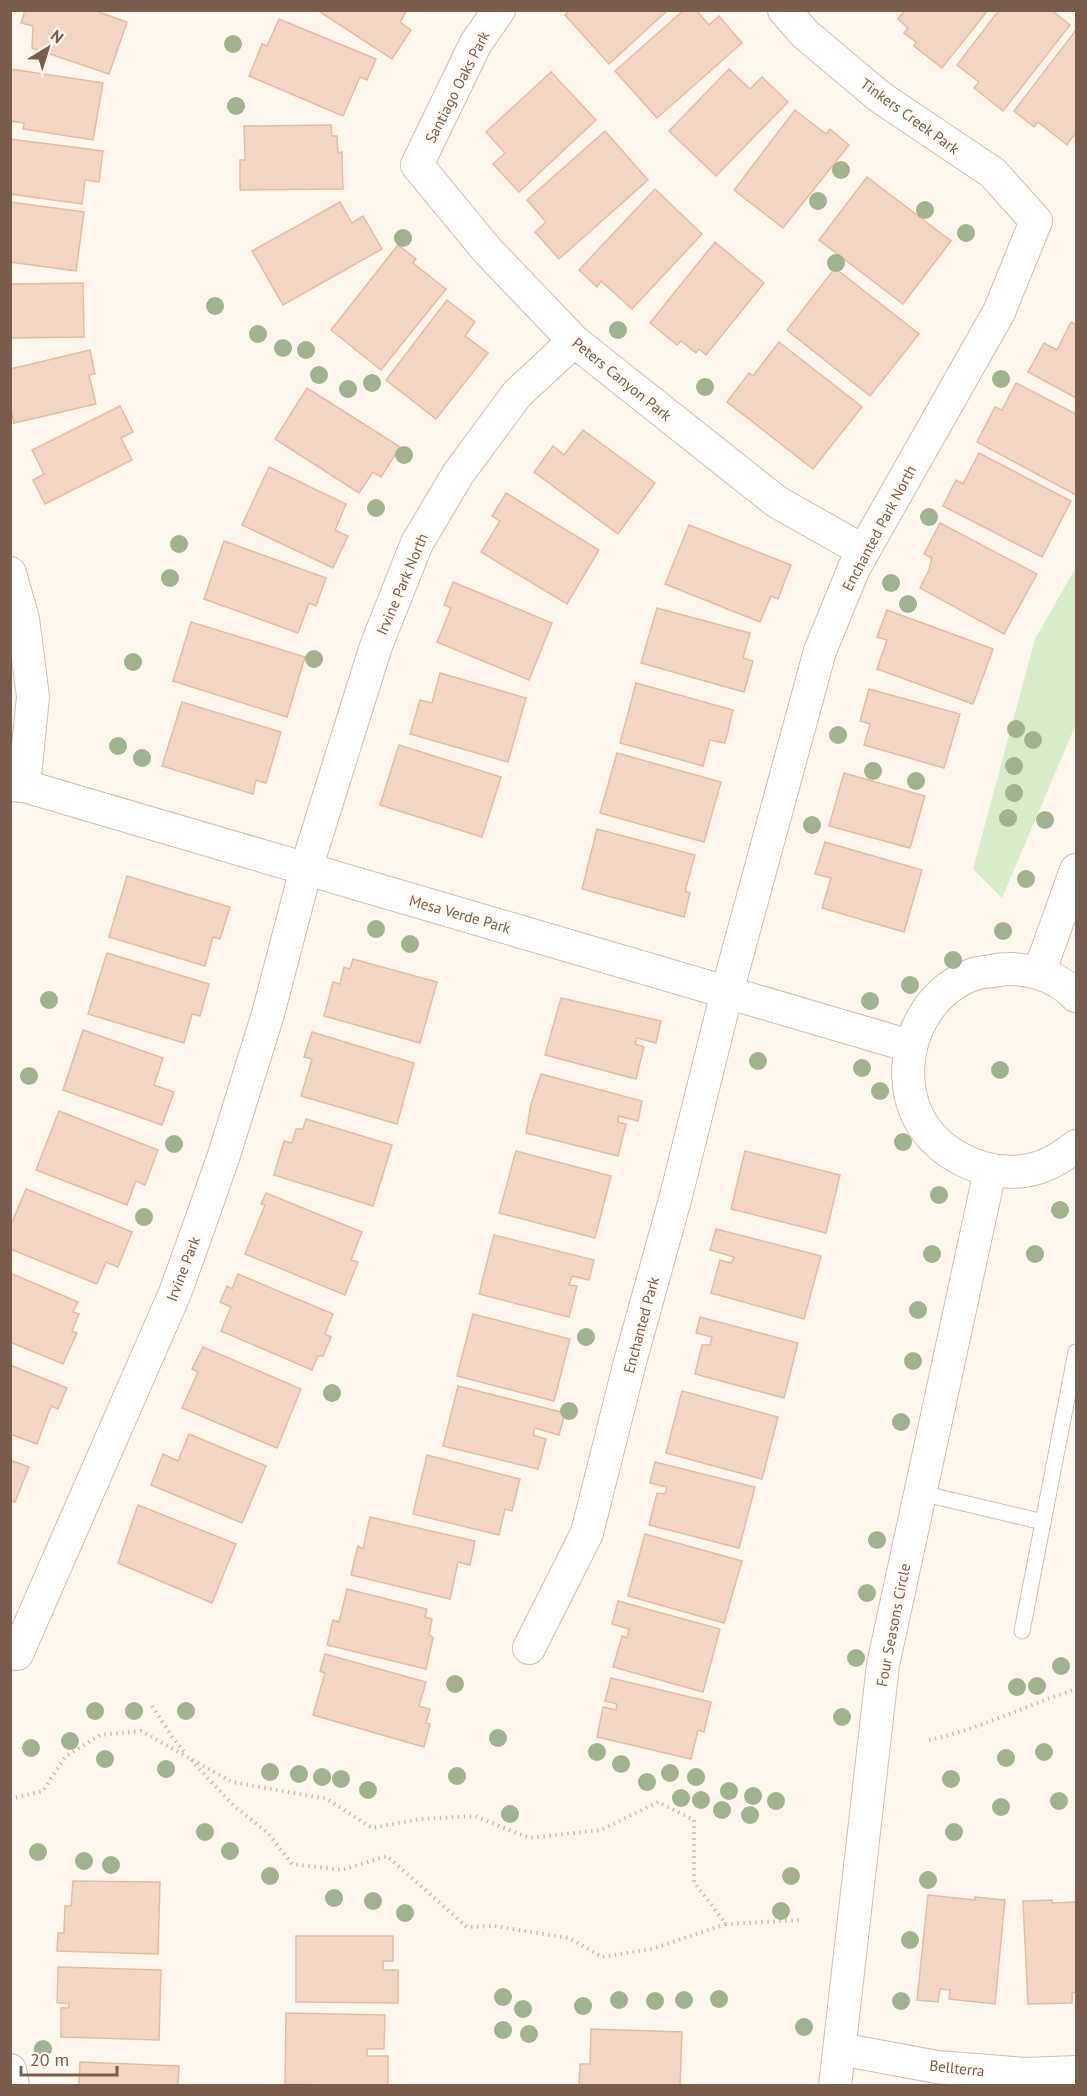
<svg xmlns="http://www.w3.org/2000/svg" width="1087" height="2096" font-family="'PT Sans',sans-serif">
<rect width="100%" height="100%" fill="#fdf6ec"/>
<polygon fill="#d8ecc9" points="1076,567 1076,724 1002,898 973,869 1035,639"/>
<g fill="#f3d5c3" stroke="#e6bba3" stroke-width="1.5">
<polygon points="25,10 93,10 127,22 109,74 32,48 33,26 21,23"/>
<polygon points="317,10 407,10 400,22 411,30 392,59"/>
<polygon points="570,10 668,10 609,64 565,15"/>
<polygon points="684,10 696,10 709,25 719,16 742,43 657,118 615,71"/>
<polygon points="905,10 988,10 942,68 914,46 916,42 904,33 908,28 898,19"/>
<polygon points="999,10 1051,10 1070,25 1003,111 974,88 979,82 957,65"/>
<polygon points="279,19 376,59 367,80 360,77 343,116 249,76 262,44 267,46"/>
<polygon points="1076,30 1076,132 1067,145 1038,122 1034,127 1014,111"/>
<polygon points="10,69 103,83 93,140 23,129 24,123 10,121"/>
<polygon points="729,69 750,89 762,77 788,102 716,176 669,131"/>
<polygon points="551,72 596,120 519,192 493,164 505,153 486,132"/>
<polygon points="795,110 826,134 830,129 849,145 783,228 734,190"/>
<polygon points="331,125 332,136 337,136 338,153 342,152 343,189 240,190 240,160 245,160 244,126"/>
<polygon points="605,131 648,180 559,259 535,232 546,222 527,200"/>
<polygon points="10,139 103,151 99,182 85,180 82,204 10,194"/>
<polygon points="867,177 951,241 903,304 819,240"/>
<polygon points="655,189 702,234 632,309 601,281 597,287 579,270"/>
<polygon points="10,202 84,212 76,271 10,262"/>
<polygon points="340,202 352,223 363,216 382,249 283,305 252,251"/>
<polygon points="715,242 764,283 706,355 699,349 696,353 681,341 677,345 650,323"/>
<polygon points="398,245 416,259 413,263 446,289 381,370 331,330"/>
<polygon points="835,268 919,334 870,396 787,330"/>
<polygon points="83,283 84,337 10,338 10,284"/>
<polygon points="447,300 475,322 465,336 488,353 436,419 386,380"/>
<polygon points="1071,322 1076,325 1076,398 1028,372 1044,343 1057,350"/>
<polygon points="779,342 862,407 813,469 727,402 749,373 753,376"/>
<polygon points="90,350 95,374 89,375 96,404 14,423 10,407 10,369"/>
<polygon points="1016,383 1076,414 1076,495 977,442 995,407 1002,410"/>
<polygon points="307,388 400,447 381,477 373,472 359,493 275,439"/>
<polygon points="120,406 133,432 121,438 132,460 45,504 33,480 44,474 32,450"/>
<polygon points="583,430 655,483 618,534 534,472 553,446 564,455"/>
<polygon points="979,453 1071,501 1042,557 943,506 956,480 963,484"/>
<polygon points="269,467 346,504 335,530 348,536 333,568 242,525"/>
<polygon points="506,493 599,550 567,604 481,552 500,521 492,516"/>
<polygon points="940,523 1037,574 1004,634 920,588 929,570 932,558 924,554"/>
<polygon points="689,525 791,565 778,599 771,596 760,622 665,584"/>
<polygon points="224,541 326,578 316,606 309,603 298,633 204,599"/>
<polygon points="453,582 552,623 529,680 437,642 451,608 444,605"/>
<polygon points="657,608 750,633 743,658 753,661 744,692 641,663"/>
<polygon points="887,610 993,649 973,704 877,669 887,640 877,637"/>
<polygon points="191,622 305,657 287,717 173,681"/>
<polygon points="440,673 526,698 508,762 410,734 420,700 432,703"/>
<polygon points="636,683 733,710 725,743 710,740 703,766 620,743"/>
<polygon points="869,689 960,714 944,768 864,745 870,724 860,721"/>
<polygon points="182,702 281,732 266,783 256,780 253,794 162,766"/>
<polygon points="399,745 501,777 482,837 380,805"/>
<polygon points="617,753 721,782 704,842 600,813"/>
<polygon points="844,773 925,796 910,848 829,826"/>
<polygon points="597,829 695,855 685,891 690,893 684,917 582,889"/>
<polygon points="825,842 922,870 904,932 822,908 831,878 815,874"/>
<polygon points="127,876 230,907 220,939 213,937 205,966 109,937"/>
<polygon points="107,953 209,984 200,1016 192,1014 184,1043 88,1014"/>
<polygon points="353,959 437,982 420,1043 324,1016 333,982 340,984 344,967 350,969"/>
<polygon points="561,998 661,1021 656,1043 637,1038 635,1044 644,1047 636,1079 545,1055"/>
<polygon points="83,1030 163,1058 154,1085 174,1092 162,1125 63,1090"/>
<polygon points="312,1032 414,1063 397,1124 301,1096 312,1059 304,1057"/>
<polygon points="541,1074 642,1101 638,1121 619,1116 618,1122 626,1124 618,1156 526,1133 531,1104"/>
<polygon points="59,1111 158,1150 145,1185 136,1181 127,1205 36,1170"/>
<polygon points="306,1119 392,1145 373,1206 274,1175 284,1141 292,1143 296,1129 303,1129"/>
<polygon points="516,1151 611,1176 595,1238 499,1213"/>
<polygon points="745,1151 840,1175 826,1233 731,1209"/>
<polygon points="26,1189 132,1232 118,1267 106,1262 97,1284 10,1249 10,1227"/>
<polygon points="266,1193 362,1232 351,1260 358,1262 345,1295 245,1254 265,1205 261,1204"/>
<polygon points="716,1229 821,1256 804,1319 711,1293 720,1260 731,1263 734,1257 710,1250"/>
<polygon points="494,1235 594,1260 589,1280 572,1276 569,1285 577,1286 569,1317 479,1294"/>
<polygon points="10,1273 78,1302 73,1312 79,1314 72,1331 77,1333 63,1364 10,1342"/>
<polygon points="238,1274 333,1314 325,1334 331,1337 323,1356 318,1356 312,1370 221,1331 231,1307 220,1302 227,1286 232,1289"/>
<polygon points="473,1314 570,1339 554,1401 457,1376"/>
<polygon points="700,1317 798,1343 784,1398 695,1374 702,1345 710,1345 712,1337 696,1333"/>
<polygon points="203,1347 301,1389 277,1448 182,1408 198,1372 192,1369"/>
<polygon points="10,1365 67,1388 58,1409 51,1406 37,1444 10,1434"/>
<polygon points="458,1386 565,1413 559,1435 535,1428 533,1435 546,1439 538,1469 443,1446"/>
<polygon points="682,1391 778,1417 762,1479 666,1453"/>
<polygon points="189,1434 266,1466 242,1523 151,1485 163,1454 178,1461"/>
<polygon points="427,1455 520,1479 512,1511 505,1509 499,1535 413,1514"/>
<polygon points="10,1460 29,1467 15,1502 10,1500"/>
<polygon points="655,1462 755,1487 739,1548 649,1525 657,1493 665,1494 667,1487 650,1483"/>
<polygon points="138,1505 236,1544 212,1603 118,1563"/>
<polygon points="370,1517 475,1541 470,1565 458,1562 450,1599 351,1575 358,1546 363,1549"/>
<polygon points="645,1534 742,1561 724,1623 628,1596"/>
<polygon points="347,1589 427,1609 425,1617 432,1619 429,1634 433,1638 426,1669 327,1645 333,1620 339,1622"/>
<polygon points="618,1601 720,1629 703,1692 613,1667 622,1636 627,1638 629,1629 612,1624"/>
<polygon points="325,1654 426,1682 419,1706 430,1709 426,1723 430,1724 424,1747 313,1715 325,1673 320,1671"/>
<polygon points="611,1678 711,1702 704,1732 698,1730 691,1759 597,1737 603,1707 616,1710 617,1704 605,1701"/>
<polygon points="73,1881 160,1882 158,1954 57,1951 58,1933 64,1933 65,1906 71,1906"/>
<polygon points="928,1895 975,1900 975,1897 1005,1900 995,2004 949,1999 950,1990 940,1989 938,2002 917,2000"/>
<polygon points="1052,1900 1052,1903 1076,1902 1076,1992 1072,1993 1072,2003 1028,2004 1023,1901"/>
<polygon points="296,1936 393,1936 393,1961 383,1961 383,1970 398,1970 398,2003 296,2002"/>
<polygon points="58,1967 161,1970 159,2040 61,2037 61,2008 69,2008 69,2003 57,2003"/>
<polygon points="286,2013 385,2015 384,2049 367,2049 367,2056 388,2056 388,2086 285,2084"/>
<polygon points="591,2029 682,2032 680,2086 579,2086 580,2064 590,2064"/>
<polygon points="80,2062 179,2066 178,2086 79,2086"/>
</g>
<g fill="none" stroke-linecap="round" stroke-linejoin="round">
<defs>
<g id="lane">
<polyline points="921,1493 1043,1522 1076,1352"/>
<polyline points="1022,1631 1043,1522"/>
</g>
<g id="street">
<polyline points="499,10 476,43 417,165 487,250 574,341 777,502 864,551"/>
<polyline points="10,573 23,619 33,697 24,786"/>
<polyline points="10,785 24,786 910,1046"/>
<polyline points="1039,973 1076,870"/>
<path d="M1076,996C1056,974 1021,965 992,971C986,972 980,972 974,974C920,993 895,1058 915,1110C932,1152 980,1176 1023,1171C1044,1169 1061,1158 1076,1146"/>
<polyline points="529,1648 587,1533 630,1362 676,1196 727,992 820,651 854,568 999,312 1036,221 993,173 880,97 805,34 784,10"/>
<polyline points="17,1654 175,1293 202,1218 224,1155 268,1014 306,869 376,646 417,543 458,474 517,394 574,341"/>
<polyline points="840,2049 937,2067 1026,2074 1076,2072"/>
<polyline points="10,2070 13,2086"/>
<polyline points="835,2086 883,1665 990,1171"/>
</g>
</defs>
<use href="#lane" stroke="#d1beb0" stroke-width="17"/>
<use href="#street" stroke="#d1beb0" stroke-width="34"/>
<g stroke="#d9b8a5" stroke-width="4" stroke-dasharray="1.5 4.5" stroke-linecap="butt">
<polyline points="152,1706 173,1738 186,1754"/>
<path d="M929,1740C980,1729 1027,1705 1076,1689"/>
<polyline points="191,1760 234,1806 268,1833 292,1864 342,1870 387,1856 467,1927 494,1926 569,1938 602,1957 652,1949 726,1924"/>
<polyline points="10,1799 43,1791 65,1757 100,1735 141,1731 232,1782 327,1799 372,1828 420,1819 475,1816 529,1838 601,1830 658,1802 694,1820 694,1882 726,1924 801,1920"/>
</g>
<use href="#lane" stroke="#fff" stroke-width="15"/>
<use href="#street" stroke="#fff" stroke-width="32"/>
</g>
<g fill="#a0b28e">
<circle cx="233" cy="44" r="9"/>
<circle cx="236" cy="106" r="9"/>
<circle cx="841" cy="170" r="9"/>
<circle cx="818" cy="201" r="9"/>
<circle cx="925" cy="210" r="9"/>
<circle cx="966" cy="233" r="9"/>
<circle cx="403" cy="238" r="9"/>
<circle cx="836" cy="263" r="9"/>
<circle cx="215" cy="306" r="9"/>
<circle cx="618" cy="330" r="9"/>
<circle cx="258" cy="334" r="9"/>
<circle cx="283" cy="348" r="9"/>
<circle cx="306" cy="350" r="9"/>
<circle cx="319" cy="375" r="9"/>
<circle cx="1001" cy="379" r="9"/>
<circle cx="372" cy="383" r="9"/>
<circle cx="705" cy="387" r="9"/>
<circle cx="348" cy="389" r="9"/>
<circle cx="404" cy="455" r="9"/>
<circle cx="376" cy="508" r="9"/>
<circle cx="929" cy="517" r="9"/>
<circle cx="179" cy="544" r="9"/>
<circle cx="170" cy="578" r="9"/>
<circle cx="891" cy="583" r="9"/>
<circle cx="908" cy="604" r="9"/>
<circle cx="314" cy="659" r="9"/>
<circle cx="133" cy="662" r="9"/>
<circle cx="1016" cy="729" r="9"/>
<circle cx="838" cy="735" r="9"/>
<circle cx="1033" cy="740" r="9"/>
<circle cx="118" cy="746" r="9"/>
<circle cx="142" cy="758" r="9"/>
<circle cx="1014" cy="766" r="9"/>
<circle cx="873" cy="771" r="9"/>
<circle cx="916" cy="781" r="9"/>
<circle cx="1014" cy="793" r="9"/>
<circle cx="1008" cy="818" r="9"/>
<circle cx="1045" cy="820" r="9"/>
<circle cx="812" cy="825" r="9"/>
<circle cx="1026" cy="879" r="9"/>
<circle cx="376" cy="929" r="9"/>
<circle cx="1003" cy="931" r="9"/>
<circle cx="410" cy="944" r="9"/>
<circle cx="953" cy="960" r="9"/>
<circle cx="910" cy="985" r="9"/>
<circle cx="49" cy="1000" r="9"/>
<circle cx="870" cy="1001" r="9"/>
<circle cx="758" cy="1061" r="9"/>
<circle cx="862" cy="1068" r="9"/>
<circle cx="1000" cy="1070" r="9"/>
<circle cx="29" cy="1076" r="9"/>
<circle cx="880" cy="1091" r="9"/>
<circle cx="903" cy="1142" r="9"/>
<circle cx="174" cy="1144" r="9"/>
<circle cx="939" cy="1195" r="9"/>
<circle cx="1060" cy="1210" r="9"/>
<circle cx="144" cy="1217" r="9"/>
<circle cx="932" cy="1254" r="9"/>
<circle cx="1035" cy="1254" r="9"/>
<circle cx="918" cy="1310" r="9"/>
<circle cx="586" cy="1337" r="9"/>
<circle cx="913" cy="1361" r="9"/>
<circle cx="332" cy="1393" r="9"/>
<circle cx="569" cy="1411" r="9"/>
<circle cx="901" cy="1422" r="9"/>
<circle cx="877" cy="1540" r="9"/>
<circle cx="867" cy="1593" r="9"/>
<circle cx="856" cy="1658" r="9"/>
<circle cx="1061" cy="1666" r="9"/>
<circle cx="455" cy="1684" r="9"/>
<circle cx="1037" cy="1686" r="9"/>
<circle cx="1017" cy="1687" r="9"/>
<circle cx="95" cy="1711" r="9"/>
<circle cx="134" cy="1711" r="9"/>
<circle cx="186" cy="1711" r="9"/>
<circle cx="842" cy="1717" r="9"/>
<circle cx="498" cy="1738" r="9"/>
<circle cx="70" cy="1741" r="9"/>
<circle cx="31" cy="1748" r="9"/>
<circle cx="597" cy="1752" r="9"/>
<circle cx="1044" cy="1752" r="9"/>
<circle cx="1006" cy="1758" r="9"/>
<circle cx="105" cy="1759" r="9"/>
<circle cx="621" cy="1764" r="9"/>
<circle cx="166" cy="1769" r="9"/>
<circle cx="270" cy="1772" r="9"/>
<circle cx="670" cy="1773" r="9"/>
<circle cx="299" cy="1774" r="9"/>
<circle cx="457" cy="1776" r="9"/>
<circle cx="322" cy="1777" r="9"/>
<circle cx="696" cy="1777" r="9"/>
<circle cx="341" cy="1779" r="9"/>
<circle cx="951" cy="1779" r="9"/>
<circle cx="647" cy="1782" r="9"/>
<circle cx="368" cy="1790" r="9"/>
<circle cx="729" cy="1791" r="9"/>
<circle cx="753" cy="1796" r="9"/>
<circle cx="681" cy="1798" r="9"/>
<circle cx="701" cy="1800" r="9"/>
<circle cx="776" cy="1801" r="9"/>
<circle cx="1059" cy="1801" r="9"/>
<circle cx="1001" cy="1807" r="9"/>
<circle cx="722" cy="1810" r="9"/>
<circle cx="510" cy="1814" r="9"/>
<circle cx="750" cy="1815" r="9"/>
<circle cx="205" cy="1832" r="9"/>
<circle cx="954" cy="1832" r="9"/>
<circle cx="230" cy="1851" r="9"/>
<circle cx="38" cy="1852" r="9"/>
<circle cx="84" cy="1861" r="9"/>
<circle cx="111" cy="1865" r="9"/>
<circle cx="270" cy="1876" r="9"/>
<circle cx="791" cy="1876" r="9"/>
<circle cx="928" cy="1880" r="9"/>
<circle cx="334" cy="1898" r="9"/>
<circle cx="373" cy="1901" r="9"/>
<circle cx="781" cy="1911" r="9"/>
<circle cx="405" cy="1913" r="9"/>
<circle cx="910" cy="1940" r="9"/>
<circle cx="503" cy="1997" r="9"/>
<circle cx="719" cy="1999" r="9"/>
<circle cx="619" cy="2000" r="9"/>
<circle cx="684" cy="2000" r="9"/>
<circle cx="655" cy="2001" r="9"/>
<circle cx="901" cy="2001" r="9"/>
<circle cx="583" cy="2006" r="9"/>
<circle cx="523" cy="2009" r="9"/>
<circle cx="804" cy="2027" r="9"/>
<circle cx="503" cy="2030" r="9"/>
<circle cx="529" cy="2034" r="9"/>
<circle cx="43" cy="2049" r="9"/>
</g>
<g text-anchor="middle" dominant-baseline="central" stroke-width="5" stroke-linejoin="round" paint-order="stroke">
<g font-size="15" fill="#7a5c4d" stroke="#fffaf3">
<text transform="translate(457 87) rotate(-63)">Santiago Oaks Park</text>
<text transform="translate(910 116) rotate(36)">Tinkers Creek Park</text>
<text transform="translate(622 379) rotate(39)">Peters Canyon Park</text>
<text transform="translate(879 528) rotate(-62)">Enchanted Park North</text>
<text transform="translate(402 584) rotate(-67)">Irvine Park North</text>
<text transform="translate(460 914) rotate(16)">Mesa Verde Park</text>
<text transform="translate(183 1269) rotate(-69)">Irvine Park</text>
<text transform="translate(641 1325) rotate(-75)">Enchanted Park</text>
<text transform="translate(893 1625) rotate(-79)">Four Seasons Circle</text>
<text transform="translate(957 2068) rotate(6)">Bellterra</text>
</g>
</g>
<rect width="1087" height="2096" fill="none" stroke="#7a5c4d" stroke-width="24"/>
<g transform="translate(48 48) rotate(38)" stroke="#fffaf3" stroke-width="4.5" paint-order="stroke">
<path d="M0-4.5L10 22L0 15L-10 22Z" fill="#7a5c4d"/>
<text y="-9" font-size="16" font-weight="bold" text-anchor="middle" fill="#7a5c4d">N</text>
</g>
<path d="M21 2066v9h96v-9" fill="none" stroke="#7a5c4d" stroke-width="3"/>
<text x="30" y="2066" font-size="18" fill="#7a5c4d" stroke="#fffaf3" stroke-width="4.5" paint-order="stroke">20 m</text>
</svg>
